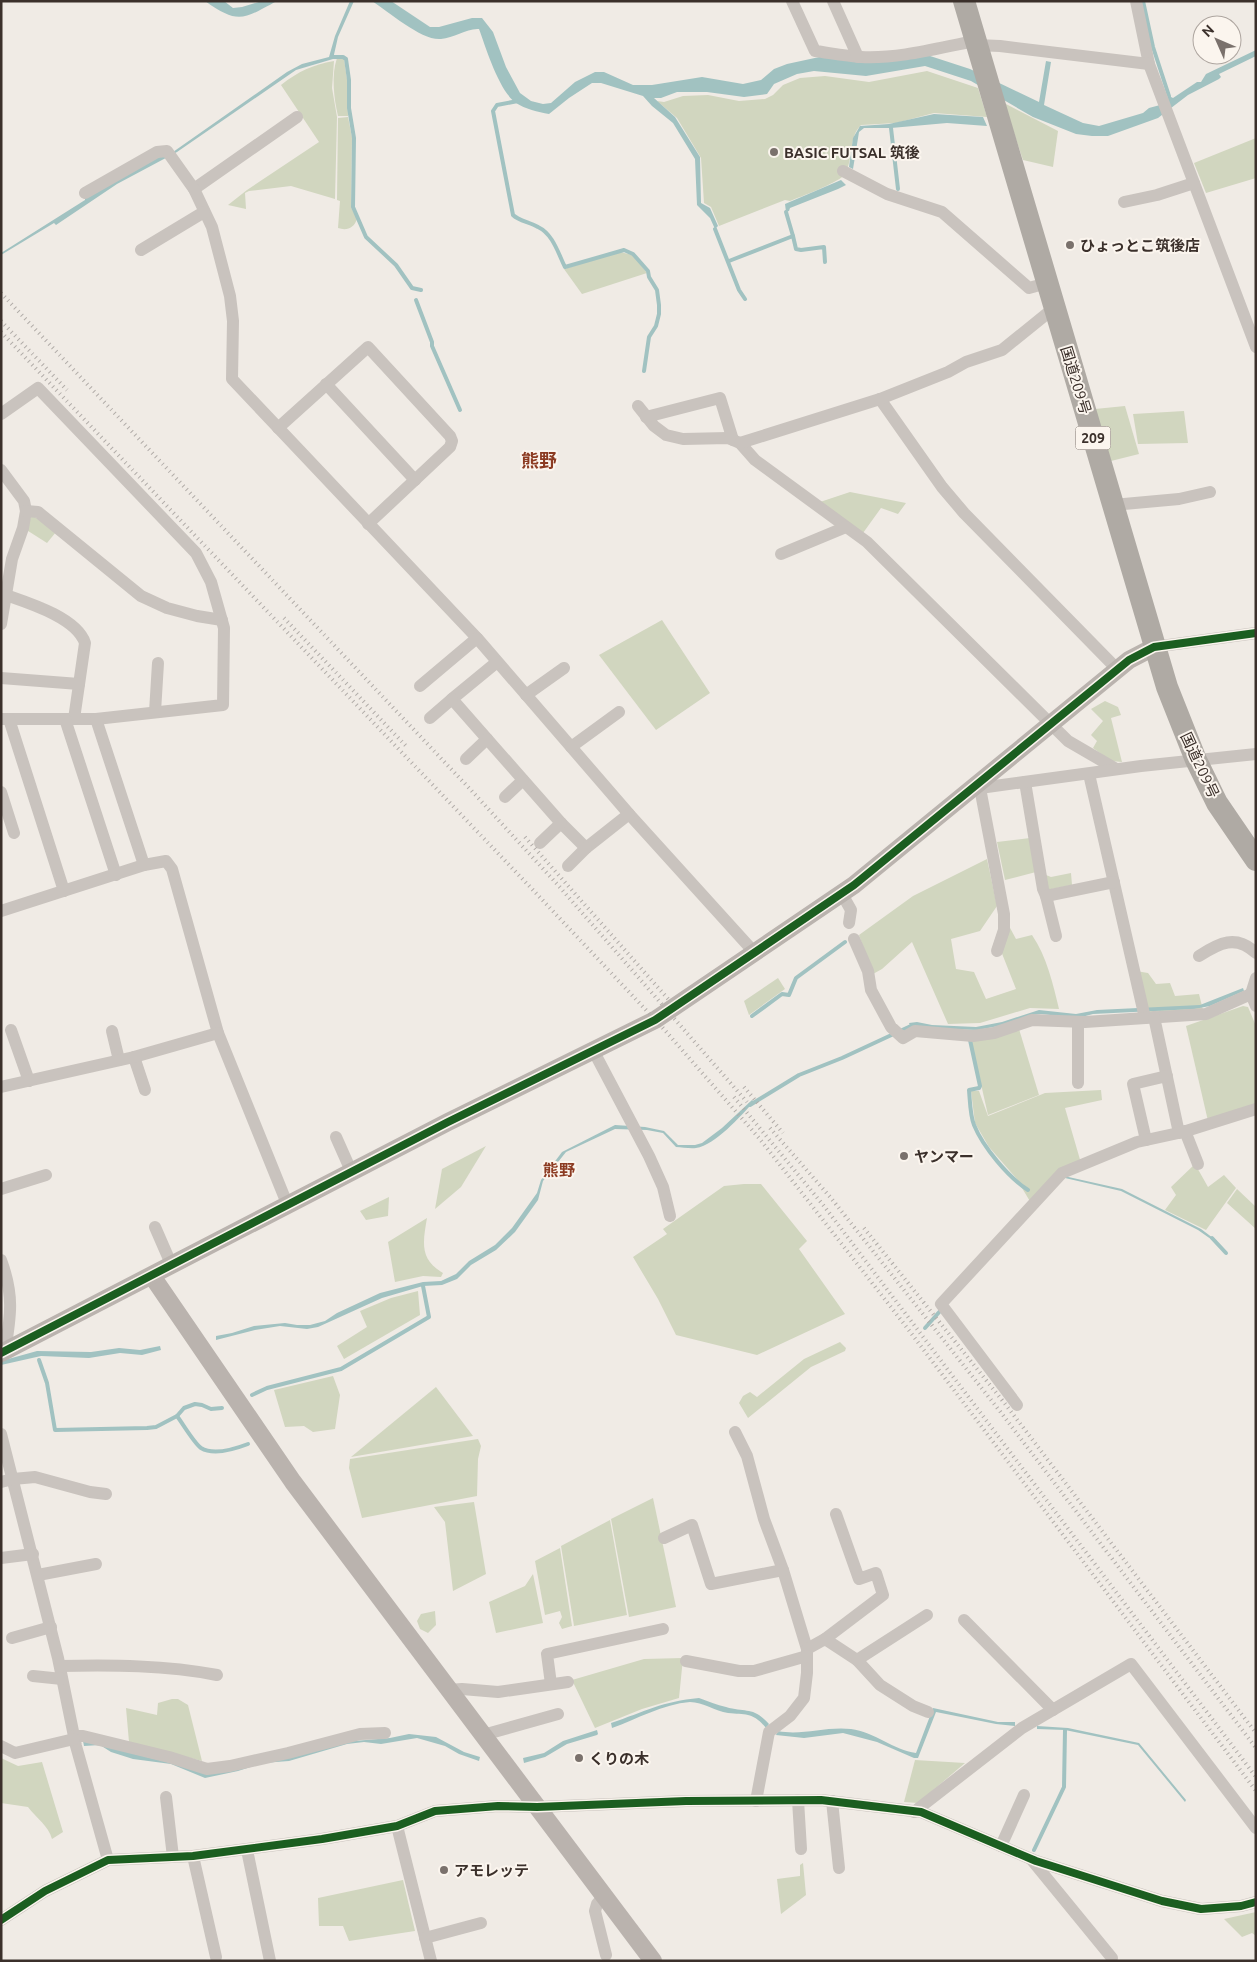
<svg xmlns="http://www.w3.org/2000/svg" width="1257" height="1962" font-family="Ubuntu,'Noto Sans JP',sans-serif">
<rect width="100%" height="100%" fill="#f0ebe5"/>
<g fill="#d1d6bf">
<path d="M337,58L344,59L347,79L348,116H338C334,99 331,75 337,58Z"/>
<path d="M334,61L332,88L337,117L335,199L291,186L249,191L245,193L246,209L228,205L247,190L319,142L281,85C299,71 312,65 334,61Z"/>
<path d="M927,71L978,88L987,117L934,113L896,123L861,125C847,139 855,161 843,176C837,183 800,197 790,201L785,200L719,226L711,207L704,203L701,158L677,118L657,101L664,102L683,96L708,95L739,101L765,99L773,95L783,85L800,78L825,76L869,82Z"/>
<polygon points="1004,103 1058,131 1053,167 1023,160"/>
<path d="M348,117L352,137L351,207L357,219C354,228 347,231 338,228L340,201L337,200L338,118Z"/>
<polygon points="1256,138 1256,178 1206,193 1194,163"/>
<polygon points="620,252 633,255 647,273 582,294 564,269"/>
<polygon points="1125,406 1139,454 1111,461 1095,409"/>
<polygon points="1184,411 1188,443 1138,444 1133,414"/>
<polygon points="850,492 906,503 898,514 881,508 863,533 820,502"/>
<polygon points="32,515 56,532 47,543 25,529"/>
<polygon points="662,620 710,693 656,730 599,655"/>
<polygon points="1105,701 1118,707 1121,715 1111,718 1122,762 1111,761 1093,748 1097,741 1091,735 1103,721 1091,709"/>
<polygon points="1030,838 1036,872 1005,880 997,842"/>
<path d="M987,859L997,906L980,931L951,939L956,969L974,972L986,999L1016,989L1001,951L1009,926L1016,939L1032,935C1047,957 1053,984 1059,1009L1030,1008L980,1023L948,1024L912,942L882,969L873,974L859,935L913,896Z"/>
<polygon points="1071,873 1072,885 1047,890 1046,875 1051,877"/>
<polygon points="1136,971 1148,973 1156,984 1170,983 1175,996 1199,994 1203,1010 1148,1015"/>
<polygon points="778,978 785,989 749,1015 744,1001"/>
<polygon points="1243,1006 1248,1007 1256,1026 1256,1107 1208,1121 1186,1026"/>
<polygon points="1019,1029 1039,1095 988,1115 971,1040"/>
<polygon points="1101,1090 1102,1100 1065,1108 1081,1163 1031,1203 1016,1178 989,1147 975,1123 971,1091 979,1091 988,1116 1045,1093"/>
<polygon points="486,1146 461,1187 435,1209 442,1169"/>
<polygon points="1195,1164 1208,1187 1224,1175 1236,1188 1206,1230 1165,1210 1176,1195 1171,1187"/>
<polygon points="744,1184 761,1184 807,1241 799,1249 845,1314 757,1355 676,1335 658,1299 633,1257 667,1234 663,1229 724,1186"/>
<polygon points="1237,1189 1256,1207 1256,1229 1227,1203"/>
<polygon points="389,1197 388,1216 366,1220 360,1211"/>
<path d="M427,1218C423,1242 419,1259 443,1273L441,1277L423,1276L395,1282L388,1242Z"/>
<polygon points="418,1291 420,1315 344,1359 337,1346 367,1327 360,1311 391,1298"/>
<polygon points="840,1342 846,1348 845,1351 811,1367 748,1418 739,1403 743,1396 750,1392 757,1397 804,1359"/>
<polygon points="333,1376 340,1395 335,1429 313,1432 304,1426 285,1427 274,1390"/>
<polygon points="436,1387 473,1436 351,1457"/>
<polygon points="478,1439 481,1446 478,1459 477,1496 362,1518 349,1468 350,1459"/>
<polygon points="653,1498 676,1607 629,1617 611,1519"/>
<polygon points="474,1502 486,1574 453,1591 445,1522 434,1507"/>
<polygon points="610,1520 627,1615 574,1626 561,1546"/>
<polygon points="560,1548 572,1626 562,1629 559,1623 562,1617 560,1611 545,1615 535,1561"/>
<polygon points="533,1574 543,1623 496,1633 489,1602 525,1586"/>
<polygon points="435,1611 436,1625 428,1633 420,1629 417,1621 421,1614"/>
<polygon points="683,1658 679,1698 642,1709 595,1728 572,1680 644,1659"/>
<polygon points="172,1699 178,1699 188,1705 202,1761 129,1742 126,1708 157,1715 158,1703"/>
<path d="M1,1758L18,1766L42,1762L63,1832L52,1839C48,1825 37,1819 28,1807L1,1803Z"/>
<polygon points="915,1760 965,1763 918,1803 904,1802"/>
<polygon points="803,1863 806,1895 781,1914 777,1879 800,1876 800,1865"/>
<polygon points="403,1880 415,1931 349,1941 343,1926 319,1926 318,1898"/>
<polygon points="1256,1912 1256,1936 1252,1933 1242,1937 1224,1919"/>
</g>
<g fill="#a1c2c1">
<path d="M205,1H224L233,8L242,7L262,1H277C243,19 239,25 205,1Z"/>
<polygon points="350,1 354,1 338,37 333,59 296,70 177,152 117,184 56,225 54,223 1,255 1,253 85,200 85,198 157,158 173,152 287,72 302,64 329,57 335,36"/>
<path d="M372,1H391L430,27H439L472,18H482L493,32L506,67L520,93L531,101L543,104L551,103L575,82L595,72H604L633,85H652L702,77L743,84L761,80L774,69L787,64L824,56L927,55L970,69L1039,102L1046,61L1051,62L1044,105L1083,123L1099,126L1143,113L1149,108L1160,105L1169,96L1173,98L1197,82H1201L1206,74L1256,50V56L1219,74L1221,77L1219,79L1188,95L1158,118L1108,136H1092L1076,134L1033,117L971,81L925,66L866,76L814,71L797,74L774,84L767,94L744,97L707,92H677L661,98H654L675,117L700,157L701,203L710,208L718,226L715,229L710,218L697,205L695,159L673,123L652,106L643,96L601,83H592L569,98L549,114C538,112 525,109 516,103C499,91 486,48 479,29C467,28 454,38 441,39C422,41 389,12 372,1Z"/>
<polygon points="934,114 983,117 987,126 947,123 891,128 864,128 859,132 853,169 849,167 853,138 860,126 889,124"/>
<polygon points="841,180 846,185 838,189 790,208 789,211 786,212 785,204"/>
<polygon points="1243,988 1244,991 1210,1006 1194,1009 1093,1014 1078,1018 1041,1014 1031,1015 1009,1024 978,1030 911,1028 909,1023 917,1022 932,1025 976,1027 1002,1022 1039,1010 1076,1014 1097,1010 1200,1005"/>
<path d="M752,1100L754,1102C740,1116 716,1145 696,1148C690,1149 682,1147 676,1147L663,1133L647,1130L615,1129L566,1152L543,1181L538,1200L515,1232L496,1250L471,1265L457,1279L442,1285L423,1286L382,1298L318,1327L307,1329L280,1326L255,1330L216,1340V1336L232,1333L254,1326L285,1323L297,1325H310L325,1321L337,1313L380,1293L423,1282L441,1281L456,1274L469,1261L495,1245L512,1228L537,1193L541,1180L562,1152L615,1125L645,1127L664,1131L678,1145H695L702,1143L722,1128Z"/>
<polygon points="1064,1176 1122,1189 1201,1229 1217,1241 1215,1242 1198,1230 1121,1191 1065,1178"/>
<polygon points="160,1346 161,1350 142,1355 120,1353 89,1358 41,1356 1,1365 1,1361 37,1351 91,1352 119,1348 140,1350"/>
<path d="M699,1698C708,1701 717,1705 726,1707C746,1713 753,1706 769,1724L766,1728C753,1712 746,1715 728,1713C715,1711 703,1702 690,1702C663,1704 637,1719 612,1728L611,1723C644,1712 663,1701 699,1698Z"/>
<path d="M933,1708L998,1722H1015V1726L996,1724L936,1712L918,1758H914L877,1742L843,1733L804,1738L776,1735L778,1731C802,1736 826,1726 851,1729C874,1732 894,1750 916,1753Z"/>
<polygon points="1037,1726 1068,1728 1139,1743 1186,1800 1185,1802 1138,1745 1065,1730 1037,1729"/>
<polygon points="597,1730 598,1734 597,1735 567,1744 545,1757 524,1763 523,1758 544,1753 563,1741"/>
<polygon points="409,1734 436,1737 464,1752 480,1757 479,1761 459,1754 445,1746 417,1738 381,1744 364,1742 347,1744 289,1761 263,1763 238,1771 205,1778 171,1764 133,1759 111,1752 100,1745 84,1746 83,1741 207,1772 330,1743 390,1738"/>
</g>
<g fill="none" stroke-linecap="round" stroke-linejoin="round">
<g stroke="#a1c2c1" stroke-width="4">
<polyline points="1143,1 1153,47 1169,96"/>
<polyline points="333,57 343,57 346,59 349,80 349,108 354,138 353,207 366,237 396,265 412,288 421,290"/>
<path d="M518,101L497,105L493,111L513,215C519,221 530,222 538,227C553,234 558,253 565,267L624,250L633,254L648,271L649,277L657,290L659,305V314L656,326L649,337L644,371"/>
<polyline points="891,128 898,189"/>
<polyline points="786,212 793,236"/>
<polyline points="715,229 739,290 745,299"/>
<polyline points="729,261 793,236 796,249 801,250 824,247 825,262"/>
<polyline points="416,300 432,342 432,346 460,410"/>
<polyline points="752,1016 782,994 789,995 796,978 845,942"/>
<path d="M970,1040L980,1086L979,1088L969,1090C970,1101 970,1115 974,1125C983,1147 1008,1177 1028,1190"/>
<polyline points="750,1105 799,1075 842,1058 913,1025"/>
<polyline points="1212,1238 1226,1253"/>
<polyline points="925,1328 941,1310"/>
<polyline points="39,1360 47,1383 55,1430 147,1428 156,1427 177,1416 184,1408 195,1404 202,1405 211,1409 222,1408"/>
<polyline points="252,1395 267,1388 341,1369 429,1317 423,1286"/>
<path d="M177,1416C183,1424 194,1443 201,1448C214,1456 235,1449 248,1444"/>
<polyline points="1034,1850 1064,1787 1065,1730"/>
</g>
<g stroke="#c9c3be" stroke-width="12">
<path d="M792,1L815,51C830,53 846,56 861,57C899,59 938,48 975,41"/>
<polyline points="833,1 858,57"/>
<polyline points="1136,1 1149,64 1256,347"/>
<polyline points="976,45 1000,46 1149,64"/>
<polyline points="843,171 887,194 942,212 1029,288 1047,283"/>
<polyline points="194,189 297,117"/>
<polyline points="85,193 157,152 167,151 194,189 212,227 230,296 233,321 232,379 477,638 629,814 754,952"/>
<polyline points="1124,202 1157,195 1194,183"/>
<polyline points="141,250 204,212"/>
<polyline points="326,384 415,480"/>
<polyline points="880,399 942,487 964,513 1118,670"/>
<polyline points="638,406 654,426 666,435 683,439 728,438 740,443 755,460 867,542 1068,741 1116,769"/>
<polyline points="1,414 38,388 196,553 211,582 224,628 223,705 96,719 1,719"/>
<polyline points="646,417 720,398 733,440"/>
<polyline points="278,428 368,347 450,436 452,441 450,447 368,524"/>
<polyline points="740,443 880,399 948,372 966,362 1002,350 1054,308"/>
<polyline points="1,470 24,501 26,511 23,528 12,559 1,624"/>
<polyline points="1113,505 1179,499 1210,492"/>
<polyline points="26,511 38,512 141,596 167,608 197,616 222,620"/>
<polyline points="781,554 846,527"/>
<path d="M6,595C29,603 77,618 85,643L74,719"/>
<polyline points="1154,647 1256,633"/>
<polyline points="497,662 452,699 561,823 586,848 629,814"/>
<polyline points="1,678 79,684"/>
<polyline points="420,686 477,638"/>
<polyline points="526,695 564,668"/>
<polyline points="155,712 158,663"/>
<polyline points="430,718 452,699"/>
<polyline points="9,719 64,891"/>
<polyline points="65,719 116,875"/>
<polyline points="96,719 144,865"/>
<polyline points="571,747 619,712"/>
<polyline points="466,759 487,739"/>
<polyline points="1089,774 1145,1018"/>
<polyline points="1025,782 1043,889 1046,896"/>
<polyline points="974,787 980,788 1141,766 1256,754"/>
<polyline points="980,788 1004,914 1004,930 997,951"/>
<polyline points="1,792 14,833"/>
<polyline points="505,797 523,780"/>
<polyline points="540,843 561,823"/>
<polyline points="568,866 586,848"/>
<polyline points="842,894 851,910 849,923"/>
<polyline points="1,911 144,865 166,861 172,869 218,1033 288,1206"/>
<polyline points="1056,936 1046,896 1114,882"/>
<polyline points="854,939 868,971 871,990 891,1027 903,1038 915,1031 973,1036 994,1033 1032,1020 1085,1022 1206,1014 1251,994"/>
<path d="M1199,956C1219,943 1236,934 1256,953"/>
<polyline points="1256,978 1251,994 1256,1006"/>
<polyline points="1154,1017 1179,1133"/>
<polyline points="1078,1022 1078,1083"/>
<polyline points="11,1030 29,1081"/>
<polyline points="112,1031 119,1060"/>
<polyline points="593,1050 649,1156 663,1187 670,1216"/>
<polyline points="134,1057 145,1090"/>
<polyline points="1,1087 134,1057 218,1033"/>
<polyline points="1185,1131 1198,1164"/>
<polyline points="336,1137 352,1173"/>
<polyline points="1146,1140 1133,1084 1167,1076"/>
<polyline points="1,1189 46,1175"/>
<polyline points="155,1227 172,1266"/>
<path d="M1,1260C14,1295 11,1315 5,1351"/>
<polyline points="1017,1405 941,1304 1062,1173 1137,1142 1183,1132 1256,1109"/>
<polyline points="735,1432 747,1456 764,1519 783,1570 807,1649 807,1673 804,1698 790,1716 769,1732 756,1801"/>
<polyline points="1,1434 58,1658 76,1746 108,1860"/>
<polyline points="1,1482 13,1479 35,1477 90,1492 106,1494"/>
<polyline points="664,1538 692,1525 711,1584 783,1570"/>
<polyline points="1,1558 33,1554"/>
<polyline points="38,1575 96,1564"/>
<polyline points="964,1620 1053,1710"/>
<polyline points="12,1638 51,1627"/>
<polyline points="825,1639 883,1595 876,1573 859,1579 836,1514"/>
<polyline points="807,1649 825,1639 857,1660 880,1685 913,1706 928,1712"/>
<polyline points="857,1660 927,1615"/>
<polyline points="686,1661 739,1671 754,1671 807,1656"/>
<path d="M60,1666C113,1665 165,1665 217,1675"/>
<polyline points="33,1676 62,1679"/>
<polyline points="551,1684 547,1654 663,1629"/>
<polyline points="449,1690 462,1689 498,1692 568,1682"/>
<polyline points="483,1735 558,1714"/>
<polyline points="74,1736 83,1736 169,1757 207,1769 230,1766 288,1753 360,1734 385,1733"/>
<polyline points="1,1746 15,1753 74,1739"/>
<polyline points="166,1797 173,1857"/>
<polyline points="798,1800 801,1849"/>
<polyline points="832,1801 839,1868"/>
<polyline points="914,1812 1022,1728 1131,1664 1256,1828"/>
<polyline points="397,1826 431,1961"/>
<polyline points="1001,1846 1024,1795"/>
<polyline points="247,1850 270,1961"/>
<polyline points="193,1856 216,1957"/>
<polyline points="1031,1859 1112,1958"/>
<polyline points="604,1896 597,1904 595,1911 606,1955"/>
<polyline points="1,1920 45,1891 108,1860 193,1856 322,1839 397,1826 435,1811 498,1806 537,1807 686,1801 821,1800 921,1812 1036,1861 1162,1901 1201,1909 1241,1906 1256,1902"/>
<polyline points="425,1938 481,1923"/>
</g>
<g stroke="#bab3ae" stroke-width="18">
<polyline points="152,1276 293,1482 653,1961"/>
<polyline points="1,1353 448,1122 655,1020 854,885 1129,660 1154,647"/>
</g>
<polyline stroke="#afaaa4" stroke-width="22" points="964,1 1167,687 1196,760 1217,803 1256,860"/>
<g stroke="#b1aca8" stroke-width="4" stroke-dasharray="1 4" stroke-linecap="butt">
<polyline points="1,293 470,789 557,884 747,1102"/>
<polyline points="1,321 67,390"/>
<polyline points="1,332 533,890 662,1027 759,1138 908,1329 1256,1791"/>
<polyline points="284,618 408,748"/>
<polyline points="525,837 669,1000"/>
<polyline points="744,1087 783,1133"/>
<polyline points="734,1097 824,1206 1256,1777"/>
<polyline points="770,1128 831,1198 999,1410 1256,1748"/>
<polyline points="864,1228 1006,1405 1256,1733"/>
</g>
<defs>
<g id="cycleway">
<polyline points="1,1353 448,1122 655,1020 854,885 1129,660 1154,647 1256,633"/>
<polyline points="1,1920 45,1891 108,1860 193,1856 322,1839 397,1826 435,1811 498,1806 537,1807 686,1801 821,1800 921,1812 1036,1861 1162,1901 1201,1909 1241,1906 1256,1902"/>
</g>
</defs>
<use href="#cycleway" stroke="#fbf5ee" stroke-width="11"/>
<use href="#cycleway" stroke="#1b5e20" stroke-width="8"/>
</g>
<g fill="#7a716c" stroke="#fbf5ee" stroke-width="2">
<circle cx="774" cy="152" r="5"/>
<circle cx="1070" cy="245" r="5"/>
<circle cx="904" cy="1156" r="5"/>
<circle cx="579" cy="1758" r="5"/>
<circle cx="444" cy="1870" r="5"/>
</g>
<g text-anchor="middle" dominant-baseline="central" stroke-width="4" stroke-linejoin="round" paint-order="stroke">
<rect fill="#fbf5ee" stroke="#756b66" stroke-width="1" x="1075.5" y="426.5" width="35" height="23" rx="4"/>
<g font-size="14" font-weight="bold" fill="#3b302b">
<text x="1093" y="438">209</text>
</g>
<g font-size="15" font-weight="bold" fill="#3b302b" stroke="#fbf5ee" text-anchor="start">
<text x="784" y="152">BASIC FUTSAL 筑後</text>
<text x="1080" y="245">ひょっとこ筑後店</text>
<text x="914" y="1156">ヤンマー</text>
<text x="589" y="1758">くりの木</text>
<text x="454" y="1870">アモレッテ</text>
</g>
<g font-size="15" fill="#3b302b" stroke="#fbf5ee">
<text transform="translate(1076 380) rotate(73)">国道209号</text>
<text transform="translate(1200 765) rotate(65)">国道209号</text>
</g>
<g font-size="16" font-weight="bold" fill="#8c3b22" stroke="#fbf5ee">
<text x="559" y="1170">熊野</text>
</g>
<g font-size="18" font-weight="bold" fill="#8c3b22" stroke="#fbf5ee">
<text x="539" y="460">熊野</text>
</g>
</g>
<rect width="1257" height="1962" fill="none" stroke="#3b302b" stroke-width="5"/>
<g transform="translate(1217 40) rotate(315)"><circle r="24" fill="#fbf5ee" stroke="#aea6a0"/>
<path d="M0-4L9 19L0 12L-9 19Z" fill="#7a716c"/>
<text y="-8" font-size="14" font-weight="bold" text-anchor="middle" fill="#3b302b">N</text>
</g>
</svg>
